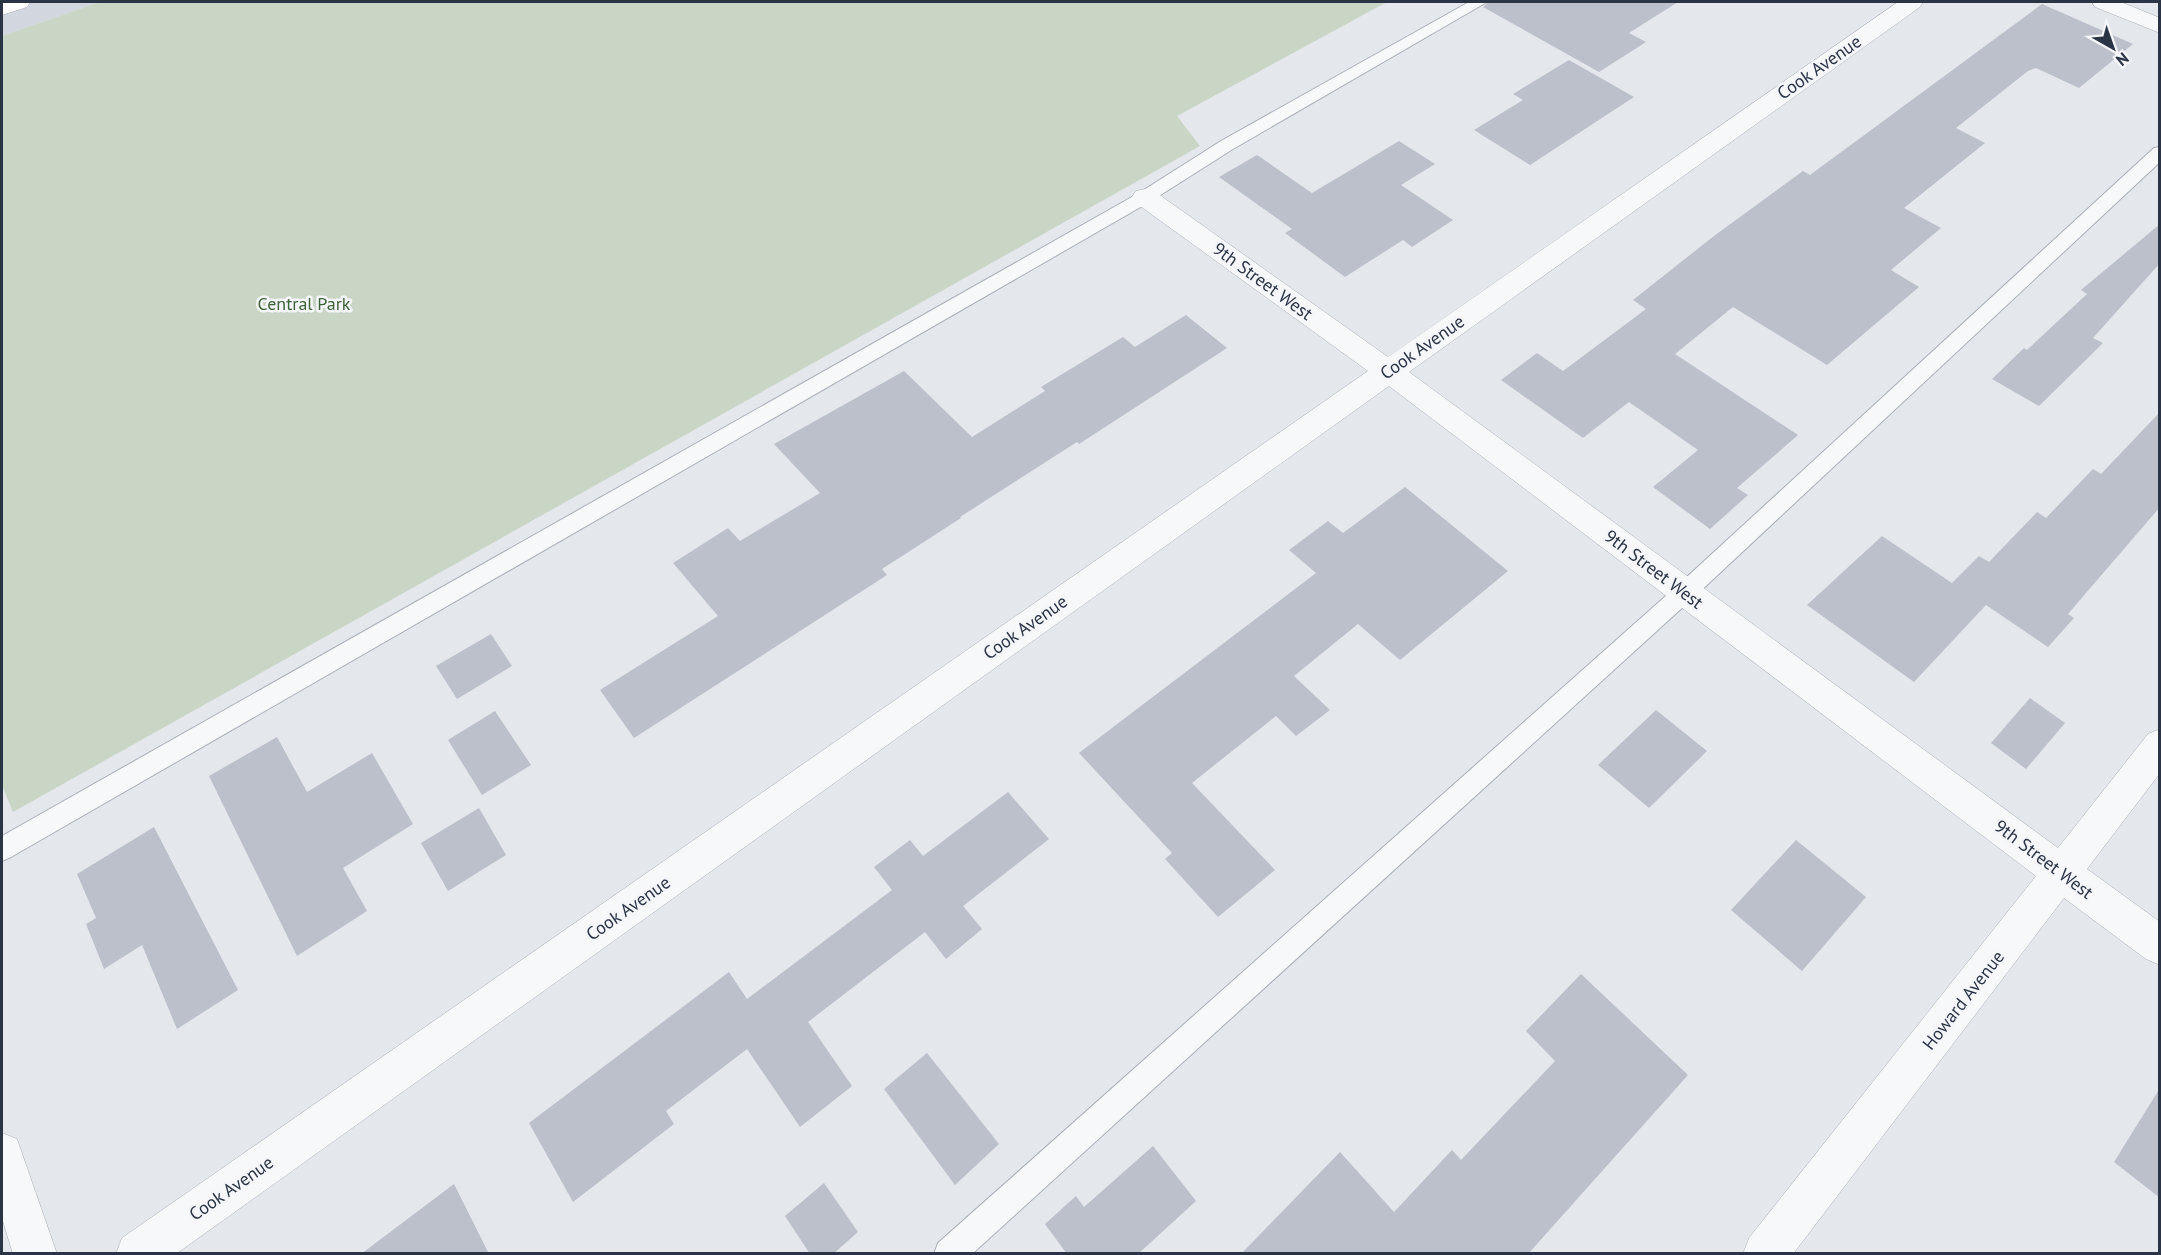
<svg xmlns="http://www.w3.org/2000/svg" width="2161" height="1255" font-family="'PT Sans',sans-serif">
<rect width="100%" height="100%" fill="#e4e7ec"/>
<polygon fill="#d2d6de" points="2,2 100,2 2,36"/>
<polygon fill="#c9d6c5" points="100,2 1387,2 1177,116 1200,146 13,812 2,785 2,36"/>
<g fill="#bbc0ca">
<polygon points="1489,2 1678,2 1629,33 1646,42 1599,72 1483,7"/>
<polygon points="2042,4 2133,44 2079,88 2036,68 2028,71 1956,128 1985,143 1904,208 1941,228 1891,270 1919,287 1827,365 1733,307 1675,354 1798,435 1737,488 1748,495 1710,529 1653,487 1698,450 1629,402 1583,438 1501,380 1537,353 1563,371 1646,309 1633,300 1714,236 1803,171 1810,175"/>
<polygon points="1569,60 1634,97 1530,165 1474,130 1523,100 1513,94"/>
<polygon points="1399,141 1435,164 1401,185 1453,220 1412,247 1403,240 1345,277 1285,233 1292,229 1219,177 1257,155 1312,193"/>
<polygon points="2160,224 2160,263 2093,338 2103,343 2039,406 1992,379 2024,348 2027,350 2087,294 2081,290"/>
<polygon points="1186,315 1227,348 1079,444 1077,442 960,517 961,518 882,569 887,575 634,738 600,690 718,616 673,563 728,528 740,541 820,493 774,444 904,371 972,437 1045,391 1041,387 1123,337 1135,347"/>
<polygon points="2160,412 2160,507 2068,614 2074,618 2048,647 1986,605 1914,682 1807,605 1882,536 1952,583 1979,556 1989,562 2037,512 2046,518 2093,469 2101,474"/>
<polygon points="1405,487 1508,571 1400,660 1358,624 1294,676 1330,710 1296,736 1276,716 1192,783 1275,870 1218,917 1165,859 1172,853 1079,753 1316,573 1289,550 1328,521 1343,533"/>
<polygon points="491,634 512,666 457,699 436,666"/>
<polygon points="2030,698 2065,723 2026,769 1991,743"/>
<polygon points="1656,710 1707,751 1649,808 1598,765"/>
<polygon points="495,711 531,765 482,795 448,740"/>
<polygon points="277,737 307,792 372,753 413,824 343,868 367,911 297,956 209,776"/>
<polygon points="1008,792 1049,839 963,906 982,929 946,959 925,932 808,1022 852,1086 800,1127 747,1049 666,1111 674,1124 573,1202 529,1123 729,972 747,999 892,890 874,867 910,840 923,856"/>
<polygon points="479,808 506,855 448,891 421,843"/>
<polygon points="154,827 238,990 177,1029 142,945 104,969 86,924 96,918 77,874"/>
<polygon points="1796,840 1866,897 1802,971 1731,910"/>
<polygon points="1581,974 1688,1075 1528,1254 1241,1254 1340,1152 1394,1212 1452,1150 1461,1160 1555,1061 1526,1031"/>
<polygon points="927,1053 999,1144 955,1185 884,1089"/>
<polygon points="2160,1088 2160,1198 2114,1162"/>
<polygon points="1153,1146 1196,1201 1138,1254 1067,1254 1045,1224 1076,1196 1084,1207"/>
<polygon points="824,1183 858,1232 833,1254 810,1254 785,1216"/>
<polygon points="454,1184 489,1254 361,1254"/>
</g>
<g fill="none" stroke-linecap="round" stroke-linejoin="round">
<defs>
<g id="service">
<polygon points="1469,2 1487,2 1233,149 1151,201 11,857 2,861 2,836 1139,193 1221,141"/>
<polygon points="2160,147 2160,162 1693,598 972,1254 934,1254 938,1243 1677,586 2154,148"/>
</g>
<g id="minor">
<polygon points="1898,2 1923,2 1920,7 1409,372 2058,848 2148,734 2160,729 2160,773 2087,869 2160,922 2160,965 2146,959 2064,898 1793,1254 1743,1254 1749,1238 2036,876 1389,386 176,1254 116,1254 122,1238 1368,371 1136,203 1132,197 1136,191 1145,189 1154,191 1388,357"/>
<polygon points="2092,2 2121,2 2160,18 2160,33 2095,7"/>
</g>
<polygon id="tertiary" points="2,1133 17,1139 57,1254 13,1254 2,1218"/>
<polygon id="secondary" points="2,2 30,2 27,7 2,15"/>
</defs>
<use href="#service" stroke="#a9aeb7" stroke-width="2"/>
<use href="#minor" stroke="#a9aeb7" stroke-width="1"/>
<use href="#tertiary" stroke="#a9aeb7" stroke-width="1"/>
<use href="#secondary" stroke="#a9aeb7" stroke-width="1"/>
<use href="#service" fill="#f7f8fa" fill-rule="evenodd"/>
<use href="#minor" fill="#f7f8fa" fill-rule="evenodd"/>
<use href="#tertiary" fill="#f7f8fa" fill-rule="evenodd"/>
<use href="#secondary" fill="#fff" fill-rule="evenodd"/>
</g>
<g text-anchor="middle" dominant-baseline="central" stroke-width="5" stroke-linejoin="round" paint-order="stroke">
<g font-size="18" fill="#2b3445" stroke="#f4f6f9">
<text transform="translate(1819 67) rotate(-35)">Cook Avenue</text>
<text transform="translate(1263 281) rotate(36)">9th Street West</text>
<text transform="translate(1422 347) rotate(-35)">Cook Avenue</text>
<text transform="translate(1654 569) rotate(37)">9th Street West</text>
<text transform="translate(1025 627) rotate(-35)">Cook Avenue</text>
<text transform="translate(2044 859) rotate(37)">9th Street West</text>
<text transform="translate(628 908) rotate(-35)">Cook Avenue</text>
<text transform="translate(1963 1000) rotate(-52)">Howard Avenue</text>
<text transform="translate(231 1188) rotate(-35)">Cook Avenue</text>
</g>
<g font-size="18" fill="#3f6138" stroke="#f4f6f9">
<text x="304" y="303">Central Park</text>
</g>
</g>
<rect width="2161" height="1255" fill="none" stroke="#2b3445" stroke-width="6"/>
<g transform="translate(2113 48) rotate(140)" stroke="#f4f6f9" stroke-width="4.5" paint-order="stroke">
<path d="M0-4.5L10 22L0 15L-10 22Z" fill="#2b3445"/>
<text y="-9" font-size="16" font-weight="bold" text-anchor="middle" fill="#2b3445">N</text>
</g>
</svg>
